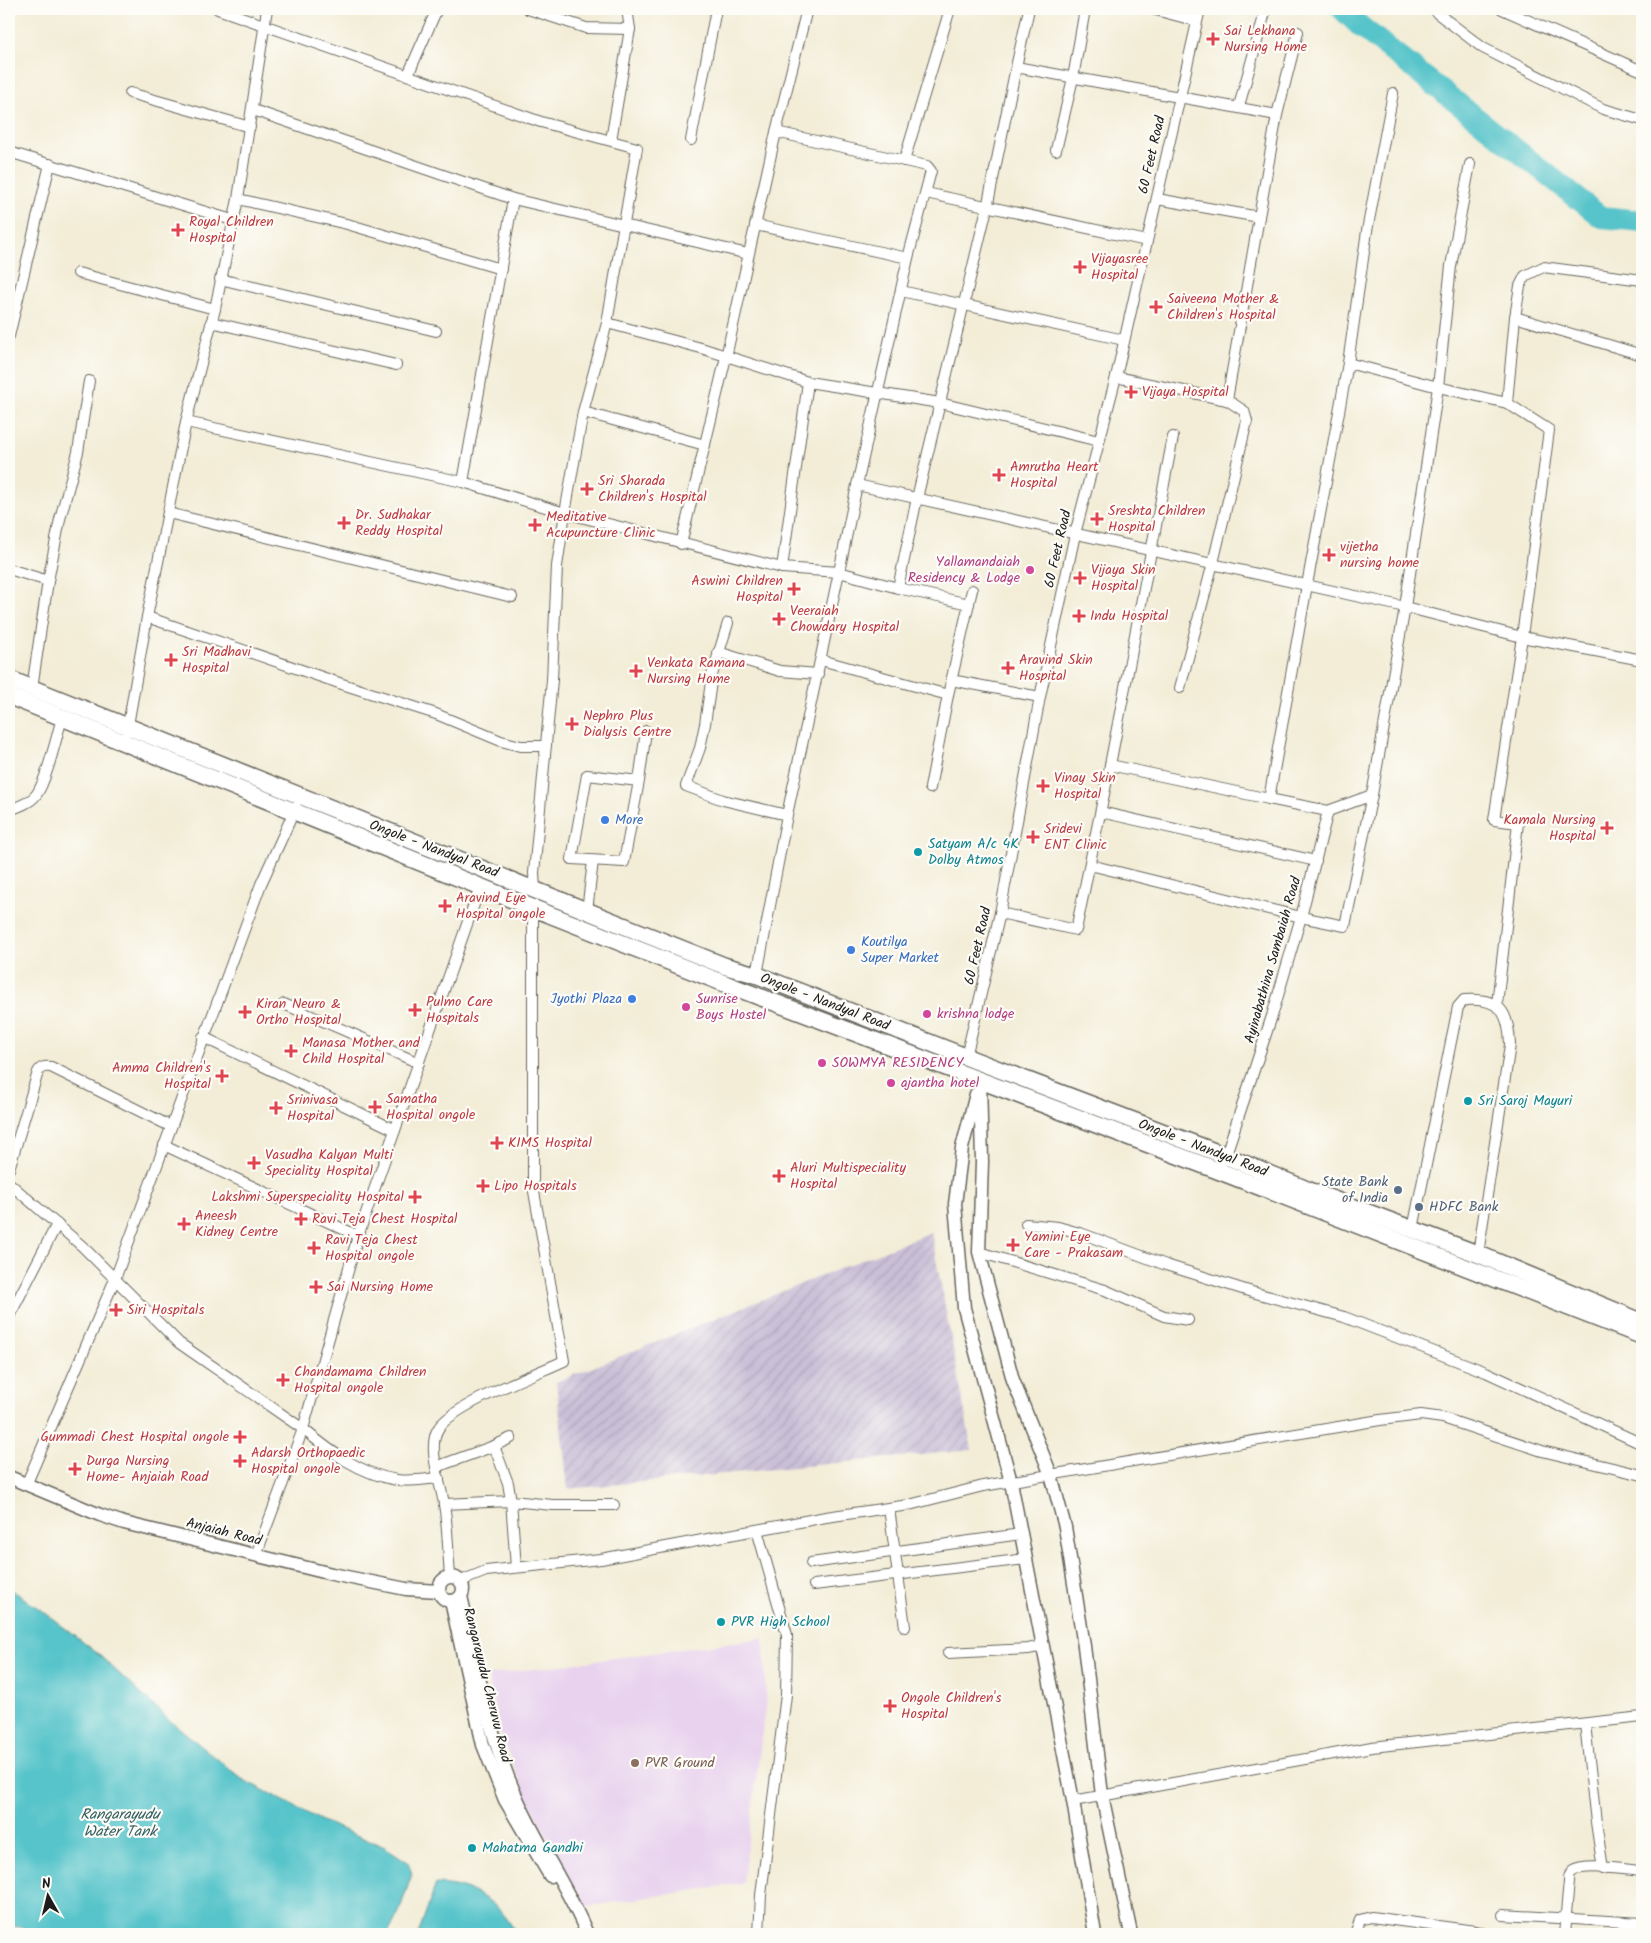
<svg xmlns="http://www.w3.org/2000/svg" width="1651" height="1943" font-family="Kalam,sans-serif">
<defs>
<pattern id="industrial-furrows" width="10" height="10" patternUnits="userSpaceOnUse" patternTransform="scale(1.25)"><rect width="10" height="10" fill="#c9bfd7"/><path d="M-1 1l2-2M0 10L10 0M9 11l2-2" fill="none" stroke="#aca4b8"/></pattern>
</defs>
<rect width="100%" height="100%" fill="#fdfcf7"/>
<filter id="ink" filterUnits="userSpaceOnUse"><feTurbulence type="fractalNoise" baseFrequency=".02" numOctaves="2"/><feDisplacementMap in="SourceGraphic" scale="10" xChannelSelector="R" yChannelSelector="G"/><feConvolveMatrix kernelMatrix="1 2 1 2 8 2 1 2 1" color-interpolation-filters="sRGB"/></filter>
<filter id="wash" filterUnits="userSpaceOnUse"><feTurbulence type="fractalNoise" baseFrequency=".0096" numOctaves="4" result="noise"/><feDisplacementMap in="SourceGraphic" scale="20" xChannelSelector="R" yChannelSelector="G"/><feGaussianBlur stdDeviation="1.12" result="paint"/><feColorMatrix in="noise" values="0 0 0 0 0 0 0 0 0 0 0 0 0 0 0 0 0 1.4 0 .05"/><feComposite in="paint" operator="in"/></filter>
<g filter="url(#wash)">
<rect width="100%" height="100%" fill="#f3edd7"/>
<polygon fill="#e8d2ee" points="764,1638 766,1701 743,1883 583,1907 525,1794 500,1732 488,1675"/>
<polygon fill="url(#industrial-furrows)" points="931,1232 972,1450 568,1489 556,1382"/>
<g fill="#56c4ca" stroke="#397073">
<polygon points="9,1588 48,1615 97,1653 168,1719 242,1779 324,1822 385,1847 408,1862 412,1874 399,1912 388,1934 51,1934 9,1925"/>
<path d="M436,1884C471,1885 501,1902 516,1934H418Z"/>
</g>
<g fill="none" stroke-linecap="round" stroke-linejoin="round">
<polyline stroke="#56c4ca" stroke-width="22" points="1342,9 1360,26 1601,217 1642,221"/>
</g>
</g>
<g filter="url(#ink)">
<g fill="none" stroke-linecap="round" stroke-linejoin="round">
<defs>
<g id="minor">
<polyline points="218,9 541,122 637,148 607,323 583,412 565,513 557,566 552,680 534,873 535,890"/>
<polyline points="528,9 586,28 630,29"/>
<polyline points="1152,9 1197,21"/>
<polyline points="1502,9 1642,71"/>
<polyline points="1437,13 1483,48 1603,109 1642,120"/>
<polyline points="1016,67 1029,9"/>
<polyline points="408,75 437,9"/>
<polyline points="130,93 250,127"/>
<polyline points="1239,106 1266,9"/>
<polyline points="253,110 513,199 748,254"/>
<polyline points="776,132 927,166 931,171 908,258 857,485"/>
<polyline points="611,140 630,29 627,9"/>
<polyline points="691,140 716,9"/>
<polyline points="1056,150 1073,78 1085,9"/>
<polyline points="9,152 232,220"/>
<polyline points="904,161 950,9"/>
<polyline points="1470,164 1451,266 1438,387 1507,403"/>
<polyline points="926,193 1147,241"/>
<polyline points="238,199 347,224 501,269"/>
<polyline points="1157,199 1259,217 1277,115 1298,32"/>
<polyline points="755,225 908,258"/>
<polyline points="78,273 215,309"/>
<polyline points="220,279 436,331"/>
<polyline points="901,291 1124,340"/>
<polyline points="1515,317 1520,286 1525,276 1543,267 1642,280"/>
<polyline points="211,322 396,365"/>
<polyline points="607,323 701,348 808,382 940,403 1099,441"/>
<polyline points="9,336 50,164"/>
<polyline points="1116,377 1227,400 1259,217"/>
<polyline points="583,412 705,445"/>
<polyline points="186,422 463,482 565,513 782,568 839,572 857,485 1405,607 1522,637 1642,660"/>
<polyline points="463,482 513,199"/>
<polyline points="168,513 512,597"/>
<polyline points="681,544 726,357 776,132 807,9"/>
<polyline points="782,568 808,382"/>
<polyline points="9,569 48,581"/>
<polyline points="898,588 969,604"/>
<polyline points="147,617 342,684 436,714 501,741 521,746 546,746"/>
<polyline points="728,623 712,675 705,724 700,748 686,786 723,800 787,815"/>
<polyline points="718,652 780,671 818,674"/>
<polyline points="821,660 948,695"/>
<polyline points="951,680 1040,697"/>
<polyline points="32,688 48,581 60,519 78,452 89,381"/>
<polyline points="1180,688 1213,563 1247,421 1244,411 1227,400"/>
<polyline points="127,731 147,617 186,422 215,309 238,199 267,9"/>
<polyline points="1110,765 1173,437"/>
<polyline points="639,781 587,775 572,859 624,862 639,781 646,731"/>
<polyline points="930,788 948,695 972,590"/>
<path d="M9,810C18,807 30,803 36,795C46,783 57,735 62,718"/>
<polyline points="1328,811 1372,795"/>
<polyline points="1101,812 1316,861"/>
<polyline points="1090,865 1301,917 1345,926 1372,795 1405,607 1438,387 1348,363"/>
<polyline points="587,911 593,861"/>
<polyline points="1000,913 1076,930 1110,765 1269,799 1307,585 1348,363 1367,231 1393,93"/>
<polyline points="757,975 787,815 839,572 898,588 917,498 987,208 1016,67 1277,115"/>
<polyline points="284,1004 419,1063"/>
<polyline points="1497,1004 1518,823 1494,820 1522,637 1549,430 1507,403 1515,317 1642,355"/>
<polyline points="203,1037 395,1130"/>
<polyline points="966,1057 1000,913 1040,697 1075,534 1116,377 1200,9"/>
<polyline points="164,1145 358,1236"/>
<polyline points="1224,1160 1272,1016 1301,917 1328,811 1269,799"/>
<path d="M9,1169L38,1072C41,1067 44,1066 51,1067L170,1126"/>
<polyline points="9,1183 82,1246 179,1343 303,1429 256,1555"/>
<polyline points="1026,1224 1058,1227 1083,1234 1166,1265 1252,1292 1344,1317 1486,1372 1642,1444"/>
<path d="M1413,1229L1458,1007L1464,1000C1500,997 1509,1012 1510,1045L1478,1254"/>
<polyline points="979,1252 1105,1290 1164,1316 1188,1320"/>
<polyline points="9,1317 57,1224"/>
<polyline points="494,1446 508,1483 511,1501 516,1567"/>
<polyline points="436,1467 494,1446 511,1438"/>
<path d="M439,1478C426,1479 410,1482 397,1480C360,1474 331,1452 303,1429L358,1236L480,887"/>
<polyline points="26,1485 115,1279 261,884 296,807"/>
<polyline points="444,1504 511,1501 553,1505 614,1505"/>
<polyline points="889,1508 905,1627"/>
<polyline points="757,1530 787,1635 786,1695 761,1895 759,1934"/>
<polyline points="811,1563 1021,1534"/>
<path d="M450,1576C448,1553 448,1528 444,1504C441,1485 427,1447 438,1429C452,1405 536,1374 564,1361L533,1186V908"/>
<polyline points="461,1581 486,1571 601,1559 826,1517 909,1505 983,1486 1380,1420 1421,1415 1443,1418 1542,1451 1642,1475"/>
<polyline points="814,1585 1026,1559"/>
<polyline points="948,1653 1028,1649 1043,1646"/>
<polyline points="1585,1724 1596,1822 1603,1869"/>
<polyline points="1073,1801 1372,1747 1642,1717"/>
<polyline points="1503,1915 1642,1923"/>
<polyline points="1355,1934 1360,1920 1371,1917 1475,1931 1484,1934"/>
<path d="M1564,1934L1569,1882C1569,1877 1569,1874 1573,1871C1584,1863 1628,1870 1642,1871"/>
</g>
<g id="tertiary">
<polyline points="980,1079 982,1162 979,1252 1013,1380 1051,1475 1065,1527 1084,1646 1102,1795 1131,1934"/>
<polyline points="976,1094 962,1148 955,1204 964,1308 1011,1482 1073,1801 1095,1934"/>
<polyline points="9,1477 100,1515 124,1523 332,1574 406,1589 439,1591"/>
<circle cx="451" cy="1589" r="12"/>
<path d="M461,1596C477,1666 489,1740 520,1805C540,1849 569,1889 587,1934"/>
<polyline points="451,1601 483,1745 505,1800 550,1876"/>
</g>
<g id="primary">
<polyline points="9,679 632,929 725,966 757,975 974,1060 1226,1156 1308,1190 1478,1254 1642,1322"/>
<polyline points="9,696 533,908 718,981 1219,1171 1642,1336"/>
</g>
</defs>
<use href="#minor" stroke="#67655d" stroke-width="12"/>
<use href="#tertiary" stroke="#67655d" stroke-width="15"/>
<use href="#primary" stroke="#67655d" stroke-width="19"/>
<use href="#minor" stroke="#fff" stroke-width="10"/>
<use href="#tertiary" stroke="#fff" stroke-width="12"/>
<use href="#primary" stroke="#fff" stroke-width="16"/>
</g>
</g>
<g fill="#e0444e" stroke="#fdfcf7" stroke-width="2">
<path d="M1210.5 31.5h5v5h5v5h-5v5h-5v-5h-5v-5h5z"/>
<path d="M175.5 222.5h5v5h5v5h-5v5h-5v-5h-5v-5h5z"/>
<path d="M1077.5 259.5h5v5h5v5h-5v5h-5v-5h-5v-5h5z"/>
<path d="M1153.5 299.5h5v5h5v5h-5v5h-5v-5h-5v-5h5z"/>
<path d="M1128.5 384.5h5v5h5v5h-5v5h-5v-5h-5v-5h5z"/>
<path d="M996.5 467.5h5v5h5v5h-5v5h-5v-5h-5v-5h5z"/>
<path d="M584.5 481.5h5v5h5v5h-5v5h-5v-5h-5v-5h5z"/>
<path d="M1094.5 511.5h5v5h5v5h-5v5h-5v-5h-5v-5h5z"/>
<path d="M341.5 515.5h5v5h5v5h-5v5h-5v-5h-5v-5h5z"/>
<path d="M532.5 517.5h5v5h5v5h-5v5h-5v-5h-5v-5h5z"/>
<path d="M1326.5 547.5h5v5h5v5h-5v5h-5v-5h-5v-5h5z"/>
<path d="M1077.5 570.5h5v5h5v5h-5v5h-5v-5h-5v-5h5z"/>
<path d="M791.5 581.5h5v5h5v5h-5v5h-5v-5h-5v-5h5z"/>
<path d="M1076.5 608.5h5v5h5v5h-5v5h-5v-5h-5v-5h5z"/>
<path d="M776.5 611.5h5v5h5v5h-5v5h-5v-5h-5v-5h5z"/>
<path d="M168.5 652.5h5v5h5v5h-5v5h-5v-5h-5v-5h5z"/>
<path d="M1005.5 660.5h5v5h5v5h-5v5h-5v-5h-5v-5h5z"/>
<path d="M633.5 663.5h5v5h5v5h-5v5h-5v-5h-5v-5h5z"/>
<path d="M569.5 716.5h5v5h5v5h-5v5h-5v-5h-5v-5h5z"/>
<path d="M1040.5 778.5h5v5h5v5h-5v5h-5v-5h-5v-5h5z"/>
<path d="M1604.5 820.5h5v5h5v5h-5v5h-5v-5h-5v-5h5z"/>
<path d="M1030.5 829.5h5v5h5v5h-5v5h-5v-5h-5v-5h5z"/>
<path d="M442.5 898.5h5v5h5v5h-5v5h-5v-5h-5v-5h5z"/>
<path d="M412.5 1002.5h5v5h5v5h-5v5h-5v-5h-5v-5h5z"/>
<path d="M242.5 1004.5h5v5h5v5h-5v5h-5v-5h-5v-5h5z"/>
<path d="M288.5 1043.5h5v5h5v5h-5v5h-5v-5h-5v-5h5z"/>
<path d="M219.5 1068.5h5v5h5v5h-5v5h-5v-5h-5v-5h5z"/>
<path d="M372.5 1099.5h5v5h5v5h-5v5h-5v-5h-5v-5h5z"/>
<path d="M273.5 1100.5h5v5h5v5h-5v5h-5v-5h-5v-5h5z"/>
<path d="M494.5 1135.5h5v5h5v5h-5v5h-5v-5h-5v-5h5z"/>
<path d="M251.5 1155.5h5v5h5v5h-5v5h-5v-5h-5v-5h5z"/>
<path d="M776.5 1168.5h5v5h5v5h-5v5h-5v-5h-5v-5h5z"/>
<path d="M480.5 1178.5h5v5h5v5h-5v5h-5v-5h-5v-5h5z"/>
<path d="M412.5 1189.5h5v5h5v5h-5v5h-5v-5h-5v-5h5z"/>
<path d="M298.5 1211.5h5v5h5v5h-5v5h-5v-5h-5v-5h5z"/>
<path d="M181.5 1216.5h5v5h5v5h-5v5h-5v-5h-5v-5h5z"/>
<path d="M1010.5 1237.5h5v5h5v5h-5v5h-5v-5h-5v-5h5z"/>
<path d="M311.5 1240.5h5v5h5v5h-5v5h-5v-5h-5v-5h5z"/>
<path d="M313.5 1279.5h5v5h5v5h-5v5h-5v-5h-5v-5h5z"/>
<path d="M113.5 1302.5h5v5h5v5h-5v5h-5v-5h-5v-5h5z"/>
<path d="M280.5 1372.5h5v5h5v5h-5v5h-5v-5h-5v-5h5z"/>
<path d="M237.5 1429.5h5v5h5v5h-5v5h-5v-5h-5v-5h5z"/>
<path d="M237.5 1453.5h5v5h5v5h-5v5h-5v-5h-5v-5h5z"/>
<path d="M72.5 1461.5h5v5h5v5h-5v5h-5v-5h-5v-5h5z"/>
<path d="M887.5 1698.5h5v5h5v5h-5v5h-5v-5h-5v-5h5z"/>
</g>
<g fill="#d1479c" stroke="#fdfcf7" stroke-width="2">
<circle cx="1030" cy="570" r="5"/>
<circle cx="686" cy="1007" r="5"/>
<circle cx="927" cy="1014" r="5"/>
<circle cx="822" cy="1063" r="5"/>
<circle cx="891" cy="1083" r="5"/>
</g>
<g fill="#3f7fe0" stroke="#fdfcf7" stroke-width="2">
<circle cx="605" cy="820" r="5"/>
<circle cx="851" cy="950" r="5"/>
<circle cx="632" cy="999" r="5"/>
</g>
<g fill="#0f9aa8" stroke="#fdfcf7" stroke-width="2">
<circle cx="918" cy="852" r="5"/>
<circle cx="1468" cy="1101" r="5"/>
<circle cx="721" cy="1622" r="5"/>
<circle cx="472" cy="1848" r="5"/>
</g>
<g fill="#5c6f8a" stroke="#fdfcf7" stroke-width="2">
<circle cx="1398" cy="1190" r="5"/>
<circle cx="1419" cy="1207" r="5"/>
</g>
<circle fill="#8d6e63" stroke="#fdfcf7" stroke-width="2" cx="635" cy="1763" r="5"/>
<g text-anchor="middle" dominant-baseline="central" stroke-width="4.5" stroke-linejoin="round" paint-order="stroke">
<g font-size="14" fill="#be3a42" stroke="#fdfcf7" text-anchor="start">
<text x="1224" y="31">Sai Lekhana<tspan x="1224" dy="16">Nursing Home</tspan></text>
<text x="189" y="222">Royal Children<tspan x="189" dy="16">Hospital</tspan></text>
<text x="1091" y="259">Vijayasree<tspan x="1091" dy="16">Hospital</tspan></text>
<text x="1167" y="299">Saiveena Mother &amp;<tspan x="1167" dy="16">Children's Hospital</tspan></text>
<text x="1142" y="392">Vijaya Hospital</text>
<text x="1010" y="467">Amrutha Heart<tspan x="1010" dy="16">Hospital</tspan></text>
<text x="598" y="481">Sri Sharada<tspan x="598" dy="16">Children's Hospital</tspan></text>
<text x="1108" y="511">Sreshta Children<tspan x="1108" dy="16">Hospital</tspan></text>
<text x="355" y="515">Dr. Sudhakar<tspan x="355" dy="16">Reddy Hospital</tspan></text>
<text x="546" y="517">Meditative<tspan x="546" dy="16">Acupuncture Clinic</tspan></text>
<text x="1340" y="547">vijetha<tspan x="1340" dy="16">nursing home</tspan></text>
<text x="1091" y="570">Vijaya Skin<tspan x="1091" dy="16">Hospital</tspan></text>
<text x="783" y="581" text-anchor="end">Aswini Children<tspan x="783" dy="16">Hospital</tspan></text>
<text x="790" y="611">Veeraiah<tspan x="790" dy="16">Chowdary Hospital</tspan></text>
<text x="1090" y="616">Indu Hospital</text>
<text x="182" y="652">Sri Madhavi<tspan x="182" dy="16">Hospital</tspan></text>
<text x="1019" y="660">Aravind Skin<tspan x="1019" dy="16">Hospital</tspan></text>
<text x="647" y="663">Venkata Ramana<tspan x="647" dy="16">Nursing Home</tspan></text>
<text x="583" y="716">Nephro Plus<tspan x="583" dy="16">Dialysis Centre</tspan></text>
<text x="1054" y="778">Vinay Skin<tspan x="1054" dy="16">Hospital</tspan></text>
<text x="1596" y="820" text-anchor="end">Kamala Nursing<tspan x="1596" dy="16">Hospital</tspan></text>
<text x="1044" y="829">Sridevi<tspan x="1044" dy="16">ENT Clinic</tspan></text>
<text x="456" y="898">Aravind Eye<tspan x="456" dy="16">Hospital ongole</tspan></text>
<text x="426" y="1002">Pulmo Care<tspan x="426" dy="16">Hospitals</tspan></text>
<text x="256" y="1004">Kiran Neuro &amp;<tspan x="256" dy="16">Ortho Hospital</tspan></text>
<text x="302" y="1043">Manasa Mother and<tspan x="302" dy="16">Child Hospital</tspan></text>
<text x="211" y="1068" text-anchor="end">Amma Children's<tspan x="211" dy="16">Hospital</tspan></text>
<text x="386" y="1099">Samatha<tspan x="386" dy="16">Hospital ongole</tspan></text>
<text x="287" y="1100">Srinivasa<tspan x="287" dy="16">Hospital</tspan></text>
<text x="508" y="1143">KIMS Hospital</text>
<text x="265" y="1155">Vasudha Kalyan Multi<tspan x="265" dy="16">Speciality Hospital</tspan></text>
<text x="790" y="1168">Aluri Multispeciality<tspan x="790" dy="16">Hospital</tspan></text>
<text x="494" y="1186">Lipo Hospitals</text>
<text x="404" y="1197" text-anchor="end">Lakshmi Superspeciality Hospital</text>
<text x="195" y="1216">Aneesh<tspan x="195" dy="16">Kidney Centre</tspan></text>
<text x="312" y="1219">Ravi Teja Chest Hospital</text>
<text x="1024" y="1237">Yamini Eye<tspan x="1024" dy="16">Care - Prakasam</tspan></text>
<text x="325" y="1240">Ravi Teja Chest<tspan x="325" dy="16">Hospital ongole</tspan></text>
<text x="327" y="1287">Sai Nursing Home</text>
<text x="127" y="1310">Siri Hospitals</text>
<text x="294" y="1372">Chandamama Children<tspan x="294" dy="16">Hospital ongole</tspan></text>
<text x="229" y="1437" text-anchor="end">Gummadi Chest Hospital ongole</text>
<text x="251" y="1453">Adarsh Orthopaedic<tspan x="251" dy="16">Hospital ongole</tspan></text>
<text x="86" y="1461">Durga Nursing<tspan x="86" dy="16">Home- Anjaiah Road</tspan></text>
<text x="901" y="1698">Ongole Children's<tspan x="901" dy="16">Hospital</tspan></text>
</g>
<g font-size="14" fill="#1c1c1c" stroke="#fdfcf7">
<text transform="translate(1152 155) rotate(-77)">60 Feet Road</text>
<text transform="translate(1058 549) rotate(-77)">60 Feet Road</text>
<text transform="translate(434 849) rotate(21)">Ongole - Nandyal Road</text>
<text transform="translate(978 946) rotate(-77)">60 Feet Road</text>
<text transform="translate(1273 960) rotate(-74)">Ayinabathina Sambaiah Road</text>
<text transform="translate(825 1002) rotate(21)">Ongole - Nandyal Road</text>
<text transform="translate(1203 1148) rotate(21)">Ongole - Nandyal Road</text>
<text transform="translate(224 1532) rotate(14)">Anjaiah Road</text>
<text transform="translate(487 1685) rotate(76)">Rangarayudu Cheruvu Road</text>
</g>
<g font-size="14" fill="#b23c85" stroke="#fdfcf7" text-anchor="start">
<text x="1020" y="562" text-anchor="end">Yallamandaiah<tspan x="1020" dy="16">Residency &amp; Lodge</tspan></text>
<text x="696" y="999">Sunrise<tspan x="696" dy="16">Boys Hostel</tspan></text>
<text x="937" y="1014">krishna lodge</text>
<text x="832" y="1063">SOWMYA RESIDENCY</text>
<text x="901" y="1083">ajantha hotel</text>
</g>
<g font-size="14" fill="#366cbe" stroke="#fdfcf7" text-anchor="start">
<text x="615" y="820">More</text>
<text x="861" y="942">Koutilya<tspan x="861" dy="16">Super Market</tspan></text>
<text x="622" y="999" text-anchor="end">Jyothi Plaza</text>
</g>
<g font-size="14" fill="#0d838f" stroke="#fdfcf7" text-anchor="start">
<text x="928" y="844">Satyam A/c 4K<tspan x="928" dy="16">Dolby Atmos</tspan></text>
<text x="1478" y="1101">Sri Saroj Mayuri</text>
<text x="731" y="1622">PVR High School</text>
<text x="482" y="1848">Mahatma Gandhi</text>
</g>
<g font-size="14" fill="#4e5e75" stroke="#fdfcf7" text-anchor="end">
<text x="1388" y="1182">State Bank<tspan x="1388" dy="16">of India</tspan></text>
<text x="1429" y="1207" text-anchor="start">HDFC Bank</text>
</g>
<g font-size="14" fill="#785e54" stroke="#fdfcf7" text-anchor="start">
<text x="645" y="1763">PVR Ground</text>
</g>
<g font-size="15" font-style="italic" fill="#335f62" stroke="#fdfcf7">
<text x="120" y="1815">Rangarayudu<tspan x="120" dy="17">Water Tank</tspan></text>
</g>
</g>
<rect width="1651" height="1943" fill="none" stroke="#fdfcf7" stroke-width="30"/>
<g transform="translate(48 1896) rotate(352)" stroke="#fdfcf7" stroke-width="4" paint-order="stroke">
<path d="M0-4L9 19L0 12L-9 19Z" fill="#1c1c1c"/>
<text y="-8" font-size="14" font-weight="bold" text-anchor="middle" fill="#1c1c1c">N</text>
</g>
</svg>
